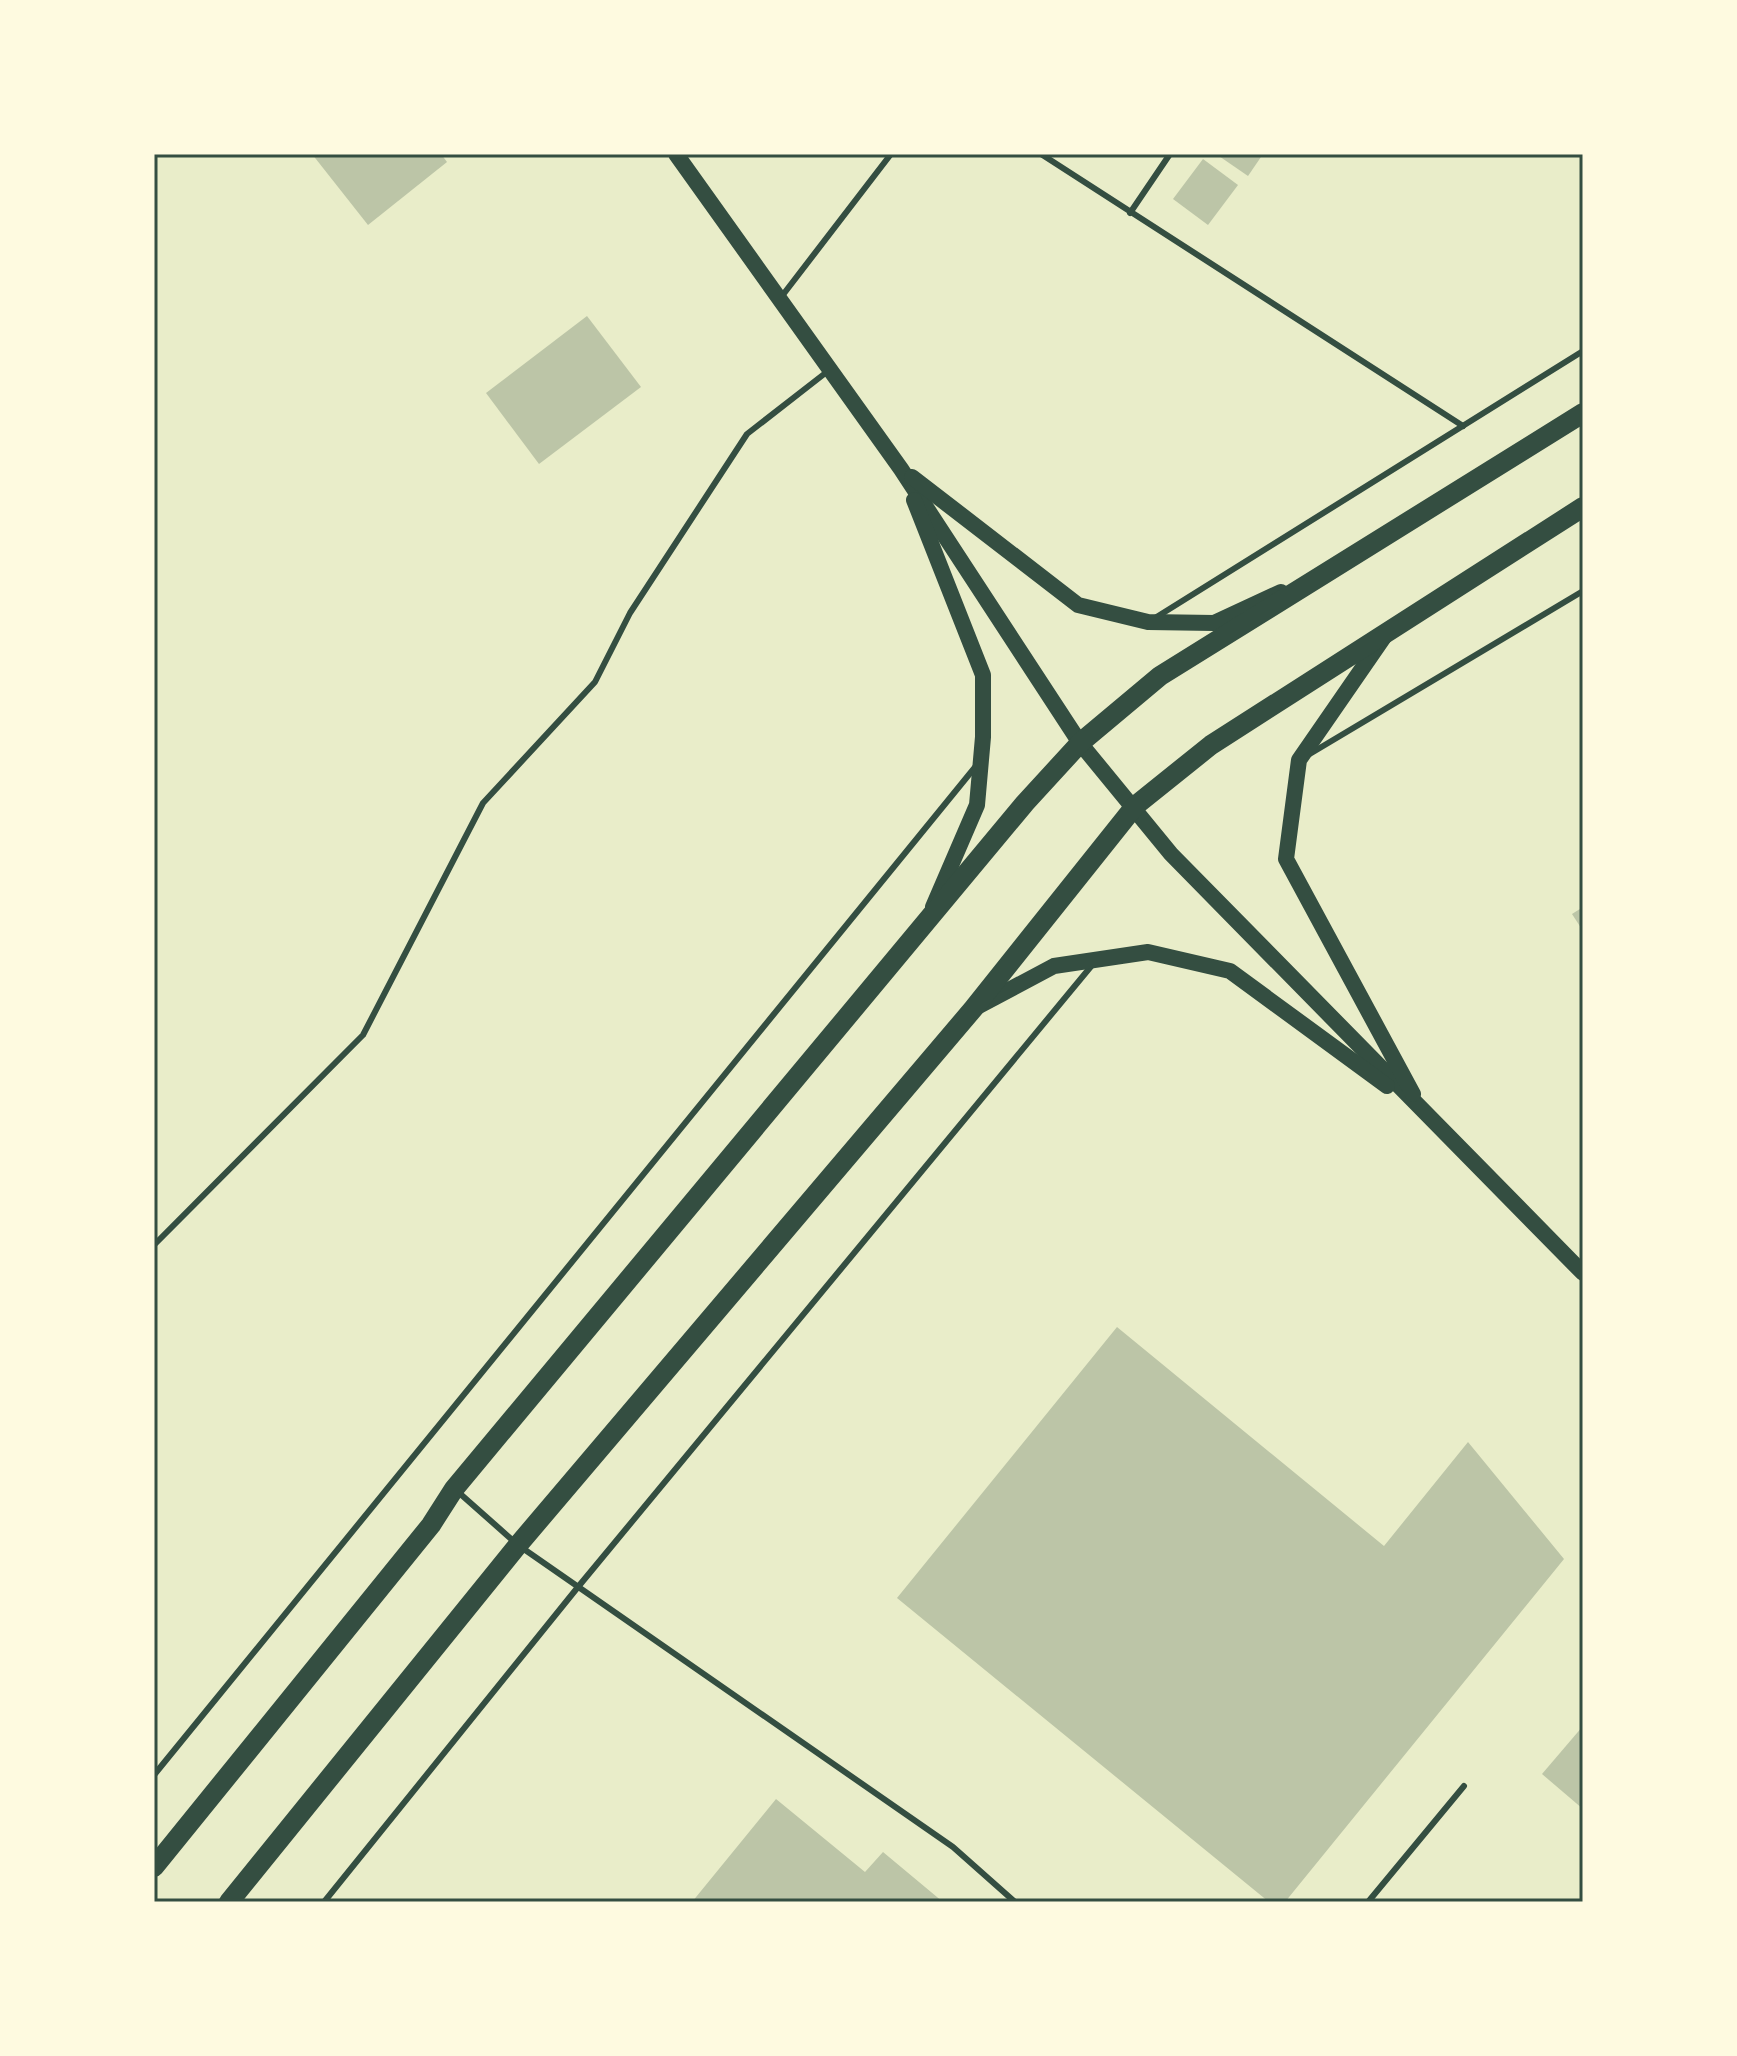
<svg xmlns="http://www.w3.org/2000/svg" width="1737" height="2056" font-family="'Playfair Display',serif">
<rect width="100%" height="100%" fill="#e9edc9"/>
<g fill="#bcc5a7">
<polygon points="312,154 441,154 447,162 368,225"/>
<polygon points="1216,154 1263,154 1248,176"/>
<polygon points="1203,159 1238,185 1208,225 1173,199"/>
<polygon points="587,316 641,387 539,464 486,393"/>
<polygon points="1583,907 1583,931 1572,914"/>
<polygon points="1117,1327 1384,1546 1468,1442 1564,1559 1285,1902 1269,1902 897,1598"/>
<polygon points="1583,1726 1583,1809 1542,1774"/>
<polygon points="776,1799 865,1872 883,1852 943,1902 692,1902"/>
</g>
<g fill="none" stroke-linecap="round" stroke-linejoin="round">
<g stroke="#344e41" stroke-width="6">
<polyline points="1041,154 1463,426"/>
<polyline points="1130,213 1170,154"/>
<polyline points="782,296 891,154"/>
<polyline points="1155,618 1583,351"/>
<polyline points="1308,755 1583,591"/>
<polyline points="154,1245 363,1035 483,803 595,682 630,613 747,434 828,371"/>
<polyline points="457,1491 518,1545 953,1847 1015,1902"/>
<polyline points="154,1775 976,766"/>
<polyline points="324,1902 578,1587 1093,964"/>
<polyline points="1368,1902 1464,1786"/>
</g>
<g stroke="#344e41" stroke-width="16">
<polyline points="676,154 901,469 1080,743 1171,854 1583,1273"/>
<polyline points="912,477 1078,605 1148,622 1214,623 1281,592"/>
<polyline points="914,500 983,675 983,737 977,805 933,907"/>
<polyline points="1384,637 1299,760 1286,859 1413,1094"/>
<polyline points="977,1007 1054,966 1148,952 1230,971 1387,1086"/>
</g>
<g stroke="#344e41" stroke-width="20">
<polyline points="154,1867 431,1525 454,1489 1025,803 1080,743 1160,676 1583,413"/>
<polyline points="229,1902 518,1545 973,1009 1135,806 1211,745 1583,507"/>
</g>
</g>
<rect width="1737" height="2056" fill="none" stroke="#fefae0" stroke-width="312"/>
<rect x="156" y="156" width="1425" height="1744" fill="none" stroke="#344e41" stroke-width="3"/>
</svg>
